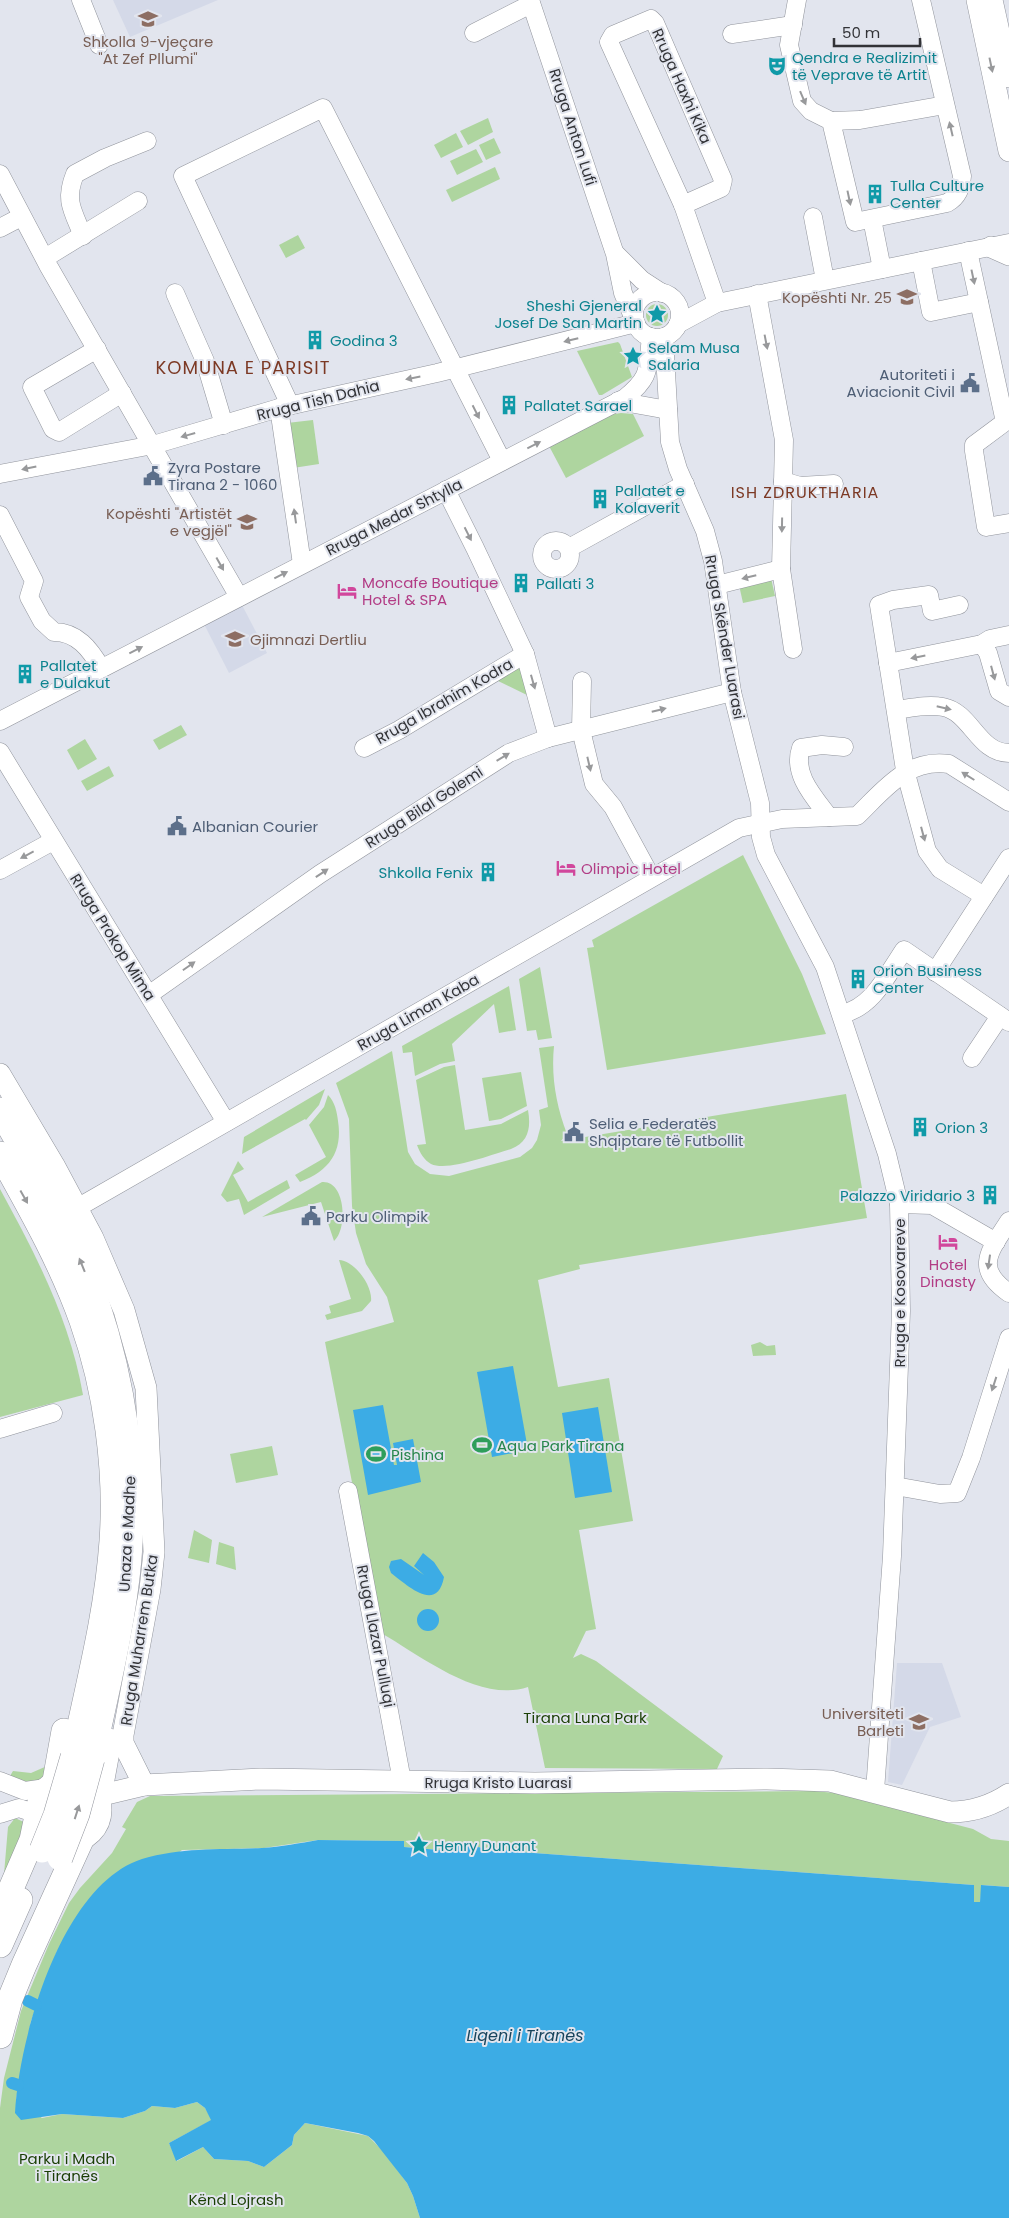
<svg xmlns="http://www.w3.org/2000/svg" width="1009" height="2218" font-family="Poppins,sans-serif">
<rect width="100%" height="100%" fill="#e2e5ee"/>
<g fill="#d4d9e8">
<polygon points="113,0 218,0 130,37"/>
<polygon points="242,605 267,653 229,673 204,624"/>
<polygon points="897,1663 942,1663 961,1717 930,1727 902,1785 888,1782"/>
</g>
<g fill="#aed59f">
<polygon points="488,118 493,132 468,145 460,131"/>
<polygon points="456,133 463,147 441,158 434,145"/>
<polygon points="494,138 501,153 486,160 479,145"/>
<polygon points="476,149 483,162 457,175 450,161"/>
<polygon points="495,167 500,179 452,202 446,190"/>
<polygon points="298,235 305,248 286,258 279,245"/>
<circle cx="657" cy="315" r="11"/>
<polygon points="618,342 620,344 632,377 602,395 599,395 577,351"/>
<polygon points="621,413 633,414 644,436 566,478 549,446 609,415"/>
<polygon points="313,420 319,464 293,468 287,423"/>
<polygon points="771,578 775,596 743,603 739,585"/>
<polygon points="521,665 531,697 496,680"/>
<polygon points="181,725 187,735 159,750 153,740"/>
<polygon points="85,739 97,759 78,770 67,750"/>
<polygon points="109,766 114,776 87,791 81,781"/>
<polygon points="743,855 802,974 826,1034 607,1070 587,948 594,947 592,940"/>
<polygon points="540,967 552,1038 538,1040 536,1030 527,1031 519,979"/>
<polygon points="509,986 516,1030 499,1033 494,1004 452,1044 455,1061 440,1064 415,1076 412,1052 403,1053 402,1046"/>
<path d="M554,1046C551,1076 556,1105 567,1134L561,1141L846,1094L867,1218L579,1265L580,1269L538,1280L558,1387L609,1378L633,1521L579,1530L596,1629L586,1631L573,1658L581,1654L596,1661L723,1756L717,1769L545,1768L528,1687C479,1703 423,1657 381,1633L325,1342L394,1322L387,1297L366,1264L356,1233L352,1206L349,1119L336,1083L392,1051L408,1152L415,1164L430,1174L449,1176L520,1157L532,1148L537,1140L541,1125L539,1110L548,1107L539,1048Z"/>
<path d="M455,1065L465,1130L501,1124L528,1110C531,1127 529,1142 511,1149C493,1154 448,1172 431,1164C424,1160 420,1153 417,1145L426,1144L416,1080L444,1067Z"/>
<polygon points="521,1072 527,1106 501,1119 489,1121 482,1078"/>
<polygon points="325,1089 319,1105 306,1120 305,1119 242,1154 244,1137"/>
<path d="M328,1095C335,1102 337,1112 338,1121C343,1152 329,1171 300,1182L295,1175L326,1157L309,1125L324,1107Z"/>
<polygon points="238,1161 244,1169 233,1175 248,1202 287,1180 290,1188 244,1215 239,1199 227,1202 221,1195"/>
<path d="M322,1182C346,1180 348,1230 334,1241L321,1202L262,1217Z"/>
<path d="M0,1189C36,1255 70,1320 83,1395L0,1417Z"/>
<path d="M339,1260C354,1260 373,1286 371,1301L362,1311L327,1320L325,1315L331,1313L329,1306L351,1299Z"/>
<polygon points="760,1342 767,1346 775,1345 776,1355 753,1356 751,1345"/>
<polygon points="272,1446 278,1475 236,1483 230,1454"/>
<polygon points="194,1530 212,1540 209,1563 188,1558"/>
<polygon points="219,1542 234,1547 236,1570 216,1564"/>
<polygon points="47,1766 45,1778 33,1785 10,1776 13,1771 31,1773"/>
<polygon points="814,1791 835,1793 973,1829 991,1839 1009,1841 1009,1887 982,1885 980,1903 973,1902 974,1885 520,1852 452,1844 451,1851 404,1847 404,1841 318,1840 264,1848 182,1850 57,1951 31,2021 16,2099 42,2118 62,2114 123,2118 145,2111 152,2106 175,2108 197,2102 205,2108 212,2120 169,2143 177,2161 203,2147 214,2159 248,2161 264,2167 292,2145 294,2135 305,2123 368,2136 384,2152 407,2183 413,2196 420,2218 0,2218 0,2108 4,2078 21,2011 49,1944 69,1903 80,1888 112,1853 126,1829 122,1827 137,1802 150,1796"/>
<polygon points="15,1818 26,1823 0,1892 4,1874 8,1827"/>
</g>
<g fill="#3cace5">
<polygon points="513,1366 528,1450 492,1457 477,1372"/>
<polygon points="383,1405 394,1465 397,1465 393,1443 413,1439 421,1482 368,1495 353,1410"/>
<polygon points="598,1407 612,1492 575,1498 562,1413"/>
<path d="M423,1553L434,1562L444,1577C437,1614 407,1585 391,1573L389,1567L391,1561L401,1559L424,1575L414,1566Z"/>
<circle cx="428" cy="1620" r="11"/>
<path d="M318,1840L404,1841V1847L451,1851V1844L520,1852L974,1885V1902H980L981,1885L1009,1887V2218H420L413,2196L407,2183L374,2141L368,2136L358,2133L305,2123L294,2135L292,2145L264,2167L248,2161L214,2159L203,2147L176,2161L169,2143L211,2120L205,2108L197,2102L175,2108L152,2106L145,2111L123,2118L62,2114L21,2120L15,2113C19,2038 61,1885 142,1859C182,1847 221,1850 262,1848C281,1847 300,1843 318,1840Z"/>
</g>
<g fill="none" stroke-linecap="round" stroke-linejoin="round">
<g stroke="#3cace5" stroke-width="12">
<polyline points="28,2001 36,2005"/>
<polyline points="12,2083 18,2085"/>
</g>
<defs>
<g id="minor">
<polyline points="81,0 99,45"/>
<polyline points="530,0 615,254 623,293 634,319"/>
<path d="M797,0L789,45L802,101L811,111L831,121L855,222L947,203C958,197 961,188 962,176L921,0"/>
<polygon points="651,19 655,23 723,180 721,188 683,205 609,42 613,35"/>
<polyline points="474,33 531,4"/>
<polyline points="732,34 793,25"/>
<polyline points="831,121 860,120 945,105"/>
<polyline points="0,174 49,267 239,597"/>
<polyline points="683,205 717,303"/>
<polyline points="813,217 825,280"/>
<polyline points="872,219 882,269"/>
<polyline points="0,228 21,217"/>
<path d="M83,236C73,211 64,201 75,174L105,158L147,141"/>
<polyline points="968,251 1005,422 974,445 974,451 986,527 1009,523"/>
<polyline points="616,254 642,280 662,293"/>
<polyline points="45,258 138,201"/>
<polyline points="921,261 931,312 979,302"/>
<circle cx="657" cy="315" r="23"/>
<polyline points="175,293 205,361 224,425"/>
<polyline points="757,294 784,440 781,569 793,649"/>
<polyline points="678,324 717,303 1009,243"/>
<polyline points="664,337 670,442 678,469 705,531 713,561 732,692 760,803 761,837 766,855 825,967 887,1154 899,1204 901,1311 892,1556 875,1791"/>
<polyline points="97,349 32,387 53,429 59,432 122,393"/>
<polyline points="618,401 668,410"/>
<polyline points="290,405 183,176 323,108 502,461"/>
<polyline points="279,408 302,564"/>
<polyline points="0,474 153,445 279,408 437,373 636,323"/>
<polyline points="783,481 800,486 834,484"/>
<polyline points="446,490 475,548 525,654 548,738"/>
<path d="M0,515L34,581L29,597L42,621L54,632C77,632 90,649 101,668"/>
<circle cx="556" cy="555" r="14"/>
<polyline points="569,548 685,484"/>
<polyline points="717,585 781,569"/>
<polyline points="959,605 932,611 929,595 893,600 879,605 905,770 927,851 940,869 984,896"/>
<polyline points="982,644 988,653 999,691 1009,697"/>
<polyline points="888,663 982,644 990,639 1009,635"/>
<polyline points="582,681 581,730 594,784 613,807 651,877"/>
<path d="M896,710C911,708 928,704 943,707C971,712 978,753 1009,753"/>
<path d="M0,721L625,398C652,376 647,369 651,337"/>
<polyline points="364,748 399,730 525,654"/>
<polyline points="0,752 226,1122"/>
<path d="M829,817C814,797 792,774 801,748L822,745L844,747"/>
<polyline points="0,870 53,841"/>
<polyline points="935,972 1009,858"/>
<polyline points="150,994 320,874 509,753 548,738 732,692"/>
<path d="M842,1014C873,1007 887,975 904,950L1009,1022"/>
<polyline points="972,1058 1000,1016"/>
<polyline points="899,1204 932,1205 996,1242"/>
<path d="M77,1208L739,828L782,819L857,816C884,790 907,758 949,764L1009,802"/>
<path d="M1009,1221C990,1251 973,1268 1009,1293"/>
<polyline points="0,1429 53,1413"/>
<polyline points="895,1486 940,1494 957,1493 971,1458 1009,1338"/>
<polyline points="348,1491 402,1781"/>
<polyline points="0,1781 25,1791 46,1788"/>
<polyline points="0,1814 19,1808 37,1814"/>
</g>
<g id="major">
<polyline points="977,0 1009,151"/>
<polyline points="992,0 1009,77"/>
<polyline points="991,247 1009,255"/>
<polyline points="0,1074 54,1165 93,1238 124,1310 146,1388 154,1552 150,1589 123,1735 123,1743 144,1785"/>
<circle cx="69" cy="1810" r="32"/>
<path d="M98,1796L144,1785L261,1779L535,1783L767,1779L830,1781L950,1812C972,1812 991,1806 1009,1794"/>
</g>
<g id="highway">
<path d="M0,1110C24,1153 50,1194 71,1239C117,1337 138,1451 129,1559C123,1626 106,1693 92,1759"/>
<path d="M0,1154C30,1208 61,1262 82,1321C106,1389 117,1469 112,1541C107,1614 88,1685 73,1757"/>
<polyline points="55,1781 64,1731"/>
<polyline points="95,1790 102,1779 109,1741"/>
<polyline points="0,1914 32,1840 37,1816"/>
<polyline points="0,1945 20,1900"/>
<polyline points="0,2036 10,1999 24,1965 81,1840"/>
</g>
</defs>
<use href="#minor" stroke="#91949c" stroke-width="19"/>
<use href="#major" stroke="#91949c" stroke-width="22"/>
<use href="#highway" stroke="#91949c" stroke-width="26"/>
<use href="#minor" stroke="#fff" stroke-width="18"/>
<use href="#major" stroke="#fff" stroke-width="21"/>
<use href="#highway" stroke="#fff" stroke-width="25"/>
<defs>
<g id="highway-bridge">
<polyline points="42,1850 56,1815 73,1757"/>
<polyline points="60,1858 77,1814 92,1759"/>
</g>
</defs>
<use href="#highway-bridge" stroke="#91949c" stroke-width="26" stroke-linecap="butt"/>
<use href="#highway-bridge" stroke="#fff" stroke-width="25"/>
</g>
<defs><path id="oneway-solid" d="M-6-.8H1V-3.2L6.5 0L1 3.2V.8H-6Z" transform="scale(1.25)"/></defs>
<g fill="#98999b">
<use href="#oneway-solid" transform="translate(991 65) rotate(78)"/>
<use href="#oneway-solid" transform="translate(803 98) rotate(67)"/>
<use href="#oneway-solid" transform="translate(951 129) rotate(-103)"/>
<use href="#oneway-solid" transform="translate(849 198) rotate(78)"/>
<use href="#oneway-solid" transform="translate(973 277) rotate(78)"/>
<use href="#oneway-solid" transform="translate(571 340) rotate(166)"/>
<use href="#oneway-solid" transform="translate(766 342) rotate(79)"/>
<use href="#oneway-solid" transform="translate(413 378) rotate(169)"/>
<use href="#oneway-solid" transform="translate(476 412) rotate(63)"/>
<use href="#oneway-solid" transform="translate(188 435) rotate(164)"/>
<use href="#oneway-solid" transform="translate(534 445) rotate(-27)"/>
<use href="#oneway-solid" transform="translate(29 468) rotate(168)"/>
<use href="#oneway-solid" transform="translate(295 516) rotate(-98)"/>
<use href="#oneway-solid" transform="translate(782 525) rotate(91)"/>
<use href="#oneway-solid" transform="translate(468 534) rotate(63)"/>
<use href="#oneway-solid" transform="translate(220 564) rotate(61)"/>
<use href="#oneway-solid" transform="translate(281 575) rotate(-27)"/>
<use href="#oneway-solid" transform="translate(749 577) rotate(166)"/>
<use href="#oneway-solid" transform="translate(136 650) rotate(-27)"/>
<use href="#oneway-solid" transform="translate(918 657) rotate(169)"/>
<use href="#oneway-solid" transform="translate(993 673) rotate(75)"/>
<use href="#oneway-solid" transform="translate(533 682) rotate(74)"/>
<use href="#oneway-solid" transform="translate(944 708) rotate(13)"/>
<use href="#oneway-solid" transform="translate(659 710) rotate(-14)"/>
<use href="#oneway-solid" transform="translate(503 757) rotate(-31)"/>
<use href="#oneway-solid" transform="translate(589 764) rotate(77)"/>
<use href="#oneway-solid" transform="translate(968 776) rotate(-148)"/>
<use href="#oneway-solid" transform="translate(923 834) rotate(75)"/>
<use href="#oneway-solid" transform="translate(27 855) rotate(152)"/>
<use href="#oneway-solid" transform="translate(322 873) rotate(-34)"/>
<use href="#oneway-solid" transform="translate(189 966) rotate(-35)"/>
<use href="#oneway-solid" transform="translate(24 1197) rotate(61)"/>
<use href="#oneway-solid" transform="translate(989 1262) rotate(98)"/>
<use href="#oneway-solid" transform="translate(82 1265) rotate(-112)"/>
<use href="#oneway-solid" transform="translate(994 1384) rotate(108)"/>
<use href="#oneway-solid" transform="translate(77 1812) rotate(-72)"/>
</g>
<defs>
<symbol id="school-bare" viewBox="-9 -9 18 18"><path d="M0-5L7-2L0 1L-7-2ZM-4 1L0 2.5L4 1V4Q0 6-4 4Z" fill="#8d6e63" stroke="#e2e5ee" stroke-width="2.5" paint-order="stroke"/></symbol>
<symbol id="theatre-bare" viewBox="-9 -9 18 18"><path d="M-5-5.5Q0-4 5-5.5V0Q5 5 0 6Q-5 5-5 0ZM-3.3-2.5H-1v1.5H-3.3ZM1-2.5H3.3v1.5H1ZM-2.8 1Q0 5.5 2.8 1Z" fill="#0f9aa8" stroke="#e2e5ee" stroke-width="2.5" paint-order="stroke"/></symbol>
<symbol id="building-bare" viewBox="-9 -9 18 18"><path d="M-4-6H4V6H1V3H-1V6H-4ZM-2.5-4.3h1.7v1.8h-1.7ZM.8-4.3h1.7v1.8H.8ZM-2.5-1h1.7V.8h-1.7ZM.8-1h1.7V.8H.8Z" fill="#0f9aa8" stroke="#e2e5ee" stroke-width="2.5" paint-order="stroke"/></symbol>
<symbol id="sight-bare" viewBox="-9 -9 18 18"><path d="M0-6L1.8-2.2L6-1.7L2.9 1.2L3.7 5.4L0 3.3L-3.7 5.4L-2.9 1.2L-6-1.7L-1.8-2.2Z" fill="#0f9aa8" stroke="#e2e5ee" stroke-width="2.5" paint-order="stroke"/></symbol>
<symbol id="civic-bare" viewBox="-9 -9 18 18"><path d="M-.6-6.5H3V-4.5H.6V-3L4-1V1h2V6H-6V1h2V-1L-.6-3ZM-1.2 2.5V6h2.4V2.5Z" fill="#5c6f8a" stroke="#e2e5ee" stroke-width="2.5" paint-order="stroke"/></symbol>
<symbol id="hotel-bare" viewBox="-9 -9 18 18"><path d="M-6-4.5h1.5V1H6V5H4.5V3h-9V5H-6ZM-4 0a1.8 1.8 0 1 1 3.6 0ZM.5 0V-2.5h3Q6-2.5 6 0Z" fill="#d1479c" stroke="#e2e5ee" stroke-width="2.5" paint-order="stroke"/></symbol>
<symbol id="stadium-bare" viewBox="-9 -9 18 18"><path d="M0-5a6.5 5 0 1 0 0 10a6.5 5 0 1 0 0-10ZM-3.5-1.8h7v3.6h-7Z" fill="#2e9e5b" stroke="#e2e5ee" stroke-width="2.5" paint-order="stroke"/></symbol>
<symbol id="university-bare" viewBox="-9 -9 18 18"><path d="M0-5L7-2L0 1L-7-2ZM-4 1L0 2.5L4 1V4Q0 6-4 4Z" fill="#8d6e63" stroke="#e2e5ee" stroke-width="2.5" paint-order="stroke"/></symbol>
</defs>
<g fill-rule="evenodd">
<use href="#school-bare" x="134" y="5" width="28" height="28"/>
<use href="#theatre-bare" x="763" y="52" width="28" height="28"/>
<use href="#building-bare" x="861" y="180" width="28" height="28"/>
<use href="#school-bare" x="893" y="283" width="28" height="28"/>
<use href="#sight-bare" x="643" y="300" width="28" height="28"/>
<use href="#building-bare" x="301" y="326" width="28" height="28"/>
<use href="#sight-bare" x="619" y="342" width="28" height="28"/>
<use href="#civic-bare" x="956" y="369" width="28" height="28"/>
<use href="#building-bare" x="495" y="391" width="28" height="28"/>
<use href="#civic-bare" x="139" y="462" width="28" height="28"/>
<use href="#building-bare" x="586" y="485" width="28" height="28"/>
<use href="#school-bare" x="233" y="508" width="28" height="28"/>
<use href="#building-bare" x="507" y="569" width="28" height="28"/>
<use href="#hotel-bare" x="333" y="577" width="28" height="28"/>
<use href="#school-bare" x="221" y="625" width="28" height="28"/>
<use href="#building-bare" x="11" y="660" width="28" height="28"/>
<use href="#civic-bare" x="163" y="812" width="28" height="28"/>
<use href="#hotel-bare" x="552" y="854" width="28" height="28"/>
<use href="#building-bare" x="474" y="858" width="28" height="28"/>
<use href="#building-bare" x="844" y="965" width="28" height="28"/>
<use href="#building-bare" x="906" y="1113" width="28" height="28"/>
<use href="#civic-bare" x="560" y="1118" width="28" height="28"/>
<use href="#building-bare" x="976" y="1181" width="28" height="28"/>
<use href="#civic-bare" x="297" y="1202" width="28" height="28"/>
<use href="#hotel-bare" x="934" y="1228" width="28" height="28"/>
<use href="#stadium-bare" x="468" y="1431" width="28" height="28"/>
<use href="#stadium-bare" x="362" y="1440" width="28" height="28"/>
<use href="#university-bare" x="905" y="1708" width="28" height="28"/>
<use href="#sight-bare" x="405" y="1831" width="28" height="28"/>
</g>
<g text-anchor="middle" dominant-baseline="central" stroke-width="4" stroke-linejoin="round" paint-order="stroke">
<g font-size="15" fill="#785e54" stroke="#e2e5ee" text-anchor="end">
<text x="148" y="41" text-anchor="middle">Shkolla 9-vjeçare<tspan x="148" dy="17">"At Zef Pllumi"</tspan></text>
<text x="892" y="297">Kopështi Nr. 25</text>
<text x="232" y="513">Kopështi "Artistët<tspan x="232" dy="17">e vegjël"</tspan></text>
<text x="250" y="639" text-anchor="start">Gjimnazi Dertliu</text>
<text x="904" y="1713">Universiteti<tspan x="904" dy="17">Barleti</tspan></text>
</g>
<g font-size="15" fill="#0d838f" stroke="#e2e5ee" text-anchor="start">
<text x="792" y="57">Qendra e Realizimit<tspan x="792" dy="17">të Veprave të Artit</tspan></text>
<text x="890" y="185">Tulla Culture<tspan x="890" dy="17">Center</tspan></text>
<text x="642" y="305" text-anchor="end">Sheshi Gjeneral<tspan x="642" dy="17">Josef De San Martin</tspan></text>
<text x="330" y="340">Godina 3</text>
<text x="648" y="347">Selam Musa<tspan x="648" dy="17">Salaria</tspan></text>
<text x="524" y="405">Pallatet Sarael</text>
<text x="615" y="490">Pallatet e<tspan x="615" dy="17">Kolaverit</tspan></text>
<text x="536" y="583">Pallati 3</text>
<text x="40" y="665">Pallatet<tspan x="40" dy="17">e Dulakut</tspan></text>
<text x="473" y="872" text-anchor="end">Shkolla Fenix</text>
<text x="873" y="970">Orion Business<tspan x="873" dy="17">Center</tspan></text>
<text x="935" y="1127">Orion 3</text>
<text x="975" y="1195" text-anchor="end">Palazzo Viridario 3</text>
<text x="434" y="1845">Henry Dunant</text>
</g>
<g font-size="15" fill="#323337" stroke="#e2e5ee">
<text transform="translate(682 86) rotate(66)">Rruga Haxhi Kika</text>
<text transform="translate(573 127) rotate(72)">Rruga Anton Lufi</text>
<text transform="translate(318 400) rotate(-14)">Rruga Tish Dahia</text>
<text transform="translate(394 517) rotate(-27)">Rruga Medar Shtylla</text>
<text transform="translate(725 637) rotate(80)">Rruga Skënder Luarasi</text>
<text transform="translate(444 701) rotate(-30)">Rruga Ibrahim Kodra</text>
<text transform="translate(424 807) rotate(-33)">Rruga Bilal Golemi</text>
<text transform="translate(113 937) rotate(58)">Rruga Prokop Mima</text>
<text transform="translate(418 1012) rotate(-30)">Rruga Liman Kaba</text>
<text transform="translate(899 1293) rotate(-90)">Rruga e Kosovareve</text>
<text transform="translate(127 1534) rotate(-87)">Unaza e Madhe</text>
<text transform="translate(376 1636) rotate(79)">Rruga Llazar Pulluqi</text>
<text transform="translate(139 1640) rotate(-81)">Rruga Muharrem Butka</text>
<text x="498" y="1782">Rruga Kristo Luarasi</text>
</g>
<g font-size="15" fill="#4e5e75" stroke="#e2e5ee" text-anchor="start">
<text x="955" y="374" text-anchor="end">Autoriteti i<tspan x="955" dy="17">Aviacionit Civil</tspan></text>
<text x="168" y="467">Zyra Postare<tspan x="168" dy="17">Tirana 2 - 1060</tspan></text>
<text x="192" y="826">Albanian Courier</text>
<text x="589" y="1123">Selia e Federatës<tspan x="589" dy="17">Shqiptare të Futbollit</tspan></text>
<text x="326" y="1216">Parku Olimpik</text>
</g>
<g font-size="15" fill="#b23c85" stroke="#e2e5ee" text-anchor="start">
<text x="362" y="582">Moncafe Boutique<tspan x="362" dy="17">Hotel &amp; SPA</tspan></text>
<text x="581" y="868">Olimpic Hotel</text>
<text x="948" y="1264" text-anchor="middle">Hotel<tspan x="948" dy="17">Dinasty</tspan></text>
</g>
<g font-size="15" fill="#27864d" stroke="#e2e5ee" text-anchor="start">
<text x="497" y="1445">Aqua Park Tirana</text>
<text x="391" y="1454">Pishina</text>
</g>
<g font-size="15" fill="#1a3f04" stroke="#e2e5ee">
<text x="585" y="1717">Tirana Luna Park</text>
<text x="67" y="2158">Parku i Madh<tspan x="67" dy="17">i Tiranës</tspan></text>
<text x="236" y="2199">Kënd Lojrash</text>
</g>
<g font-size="16" letter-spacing="1" fill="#7c3924" stroke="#e2e5ee">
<text x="805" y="492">ISH ZDRUKTHARIA</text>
</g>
<g font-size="16" font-style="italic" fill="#17445c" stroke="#e2e5ee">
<text x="525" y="2035">Liqeni i Tiranës</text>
</g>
<g font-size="18" letter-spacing="1" fill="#7c3924" stroke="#e2e5ee">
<text x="243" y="367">KOMUNA E PARISIT</text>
</g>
</g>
<path d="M834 38v8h86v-8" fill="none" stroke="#323337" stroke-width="2.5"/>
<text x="842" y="38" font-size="15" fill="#323337" stroke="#e2e5ee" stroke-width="4" paint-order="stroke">50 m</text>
</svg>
